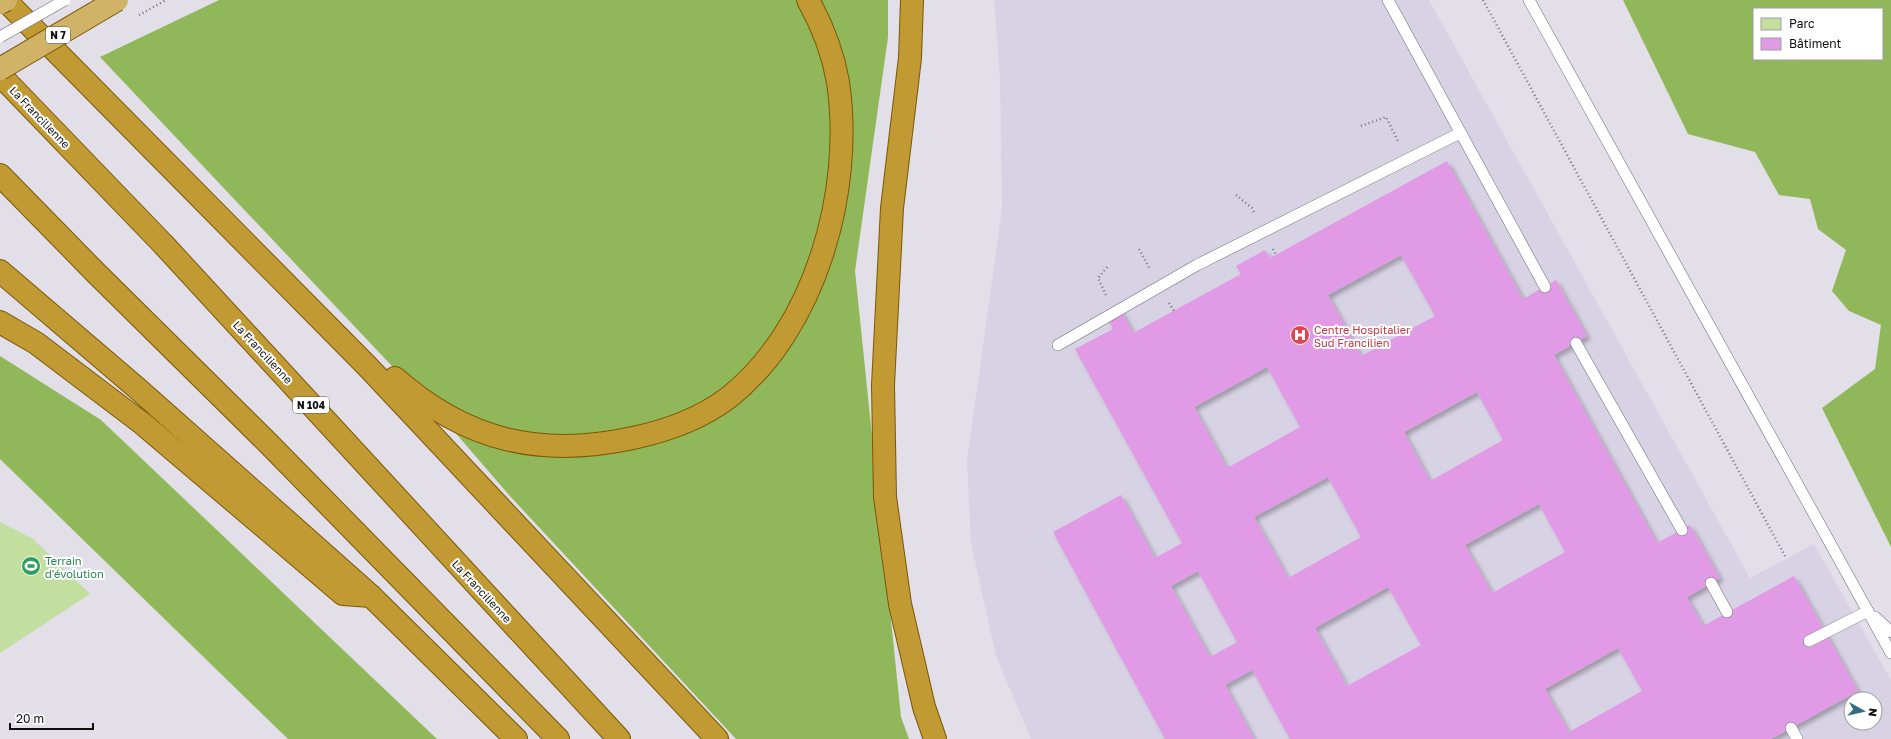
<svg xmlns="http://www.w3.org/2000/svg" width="1891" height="739" font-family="'Golos Text',sans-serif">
<defs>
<filter id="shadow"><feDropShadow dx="3.5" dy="3.5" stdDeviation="2" flood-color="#0004"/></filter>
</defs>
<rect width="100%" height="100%" fill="#e2dfe8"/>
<path fill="#d8d3e4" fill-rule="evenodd" d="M994,0H1429L1750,578L1814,544L1891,680V739H1031L996,656L971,543L967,461L1002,209L1000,78ZM1851,699H1875V723H1851Z"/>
<polygon fill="#c2dfa0" points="0,522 33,539 90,594 0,653"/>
<g fill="#90b759" fill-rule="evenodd">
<polygon points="219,0 888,0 888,37 855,271 901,717 909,739 736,739 509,495 459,437 100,57"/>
<path d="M1623,0H1891V547L1822,408L1875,369L1881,325L1849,311L1832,291L1846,250L1818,229L1810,199L1779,195L1755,152L1688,134ZM1754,9H1882V59H1754Z"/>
<polygon points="0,356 101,420 437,739 288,739 0,459"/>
</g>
<path fill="#e19ae5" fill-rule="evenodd" filter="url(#shadow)" d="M1447,161L1523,299L1556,280L1587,336L1554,355L1657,543L1690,525L1720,578L1687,597L1703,626L1794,576L1858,691L1771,739H1290L1252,670L1225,685L1254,739H1165L1053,532L1121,495L1155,558L1182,543L1075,349L1113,329L1107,317L1120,309L1133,333L1241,274L1236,266L1265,250L1270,258ZM1401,255L1435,316L1361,356L1328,295ZM1267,367L1300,427L1227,468L1194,407ZM1477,392L1503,440L1430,481L1404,432ZM1328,477L1361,537L1288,578L1254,517ZM1539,504L1565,552L1492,593L1465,545ZM1198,571L1237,642L1210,657L1171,586ZM1388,587L1421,645L1347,686L1315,628ZM1618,648L1642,691L1569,732L1545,689Z"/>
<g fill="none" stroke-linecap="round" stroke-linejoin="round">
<defs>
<g id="service">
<polyline points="1388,0 1545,287"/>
<polyline points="1529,0 1891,653"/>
<polyline points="1576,343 1682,530"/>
<polyline points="1058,345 1197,265 1460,133"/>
<polyline points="1711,583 1727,612"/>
<polyline points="1875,617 1891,632"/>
<polyline points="1809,641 1868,611"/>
<polyline points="1791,728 1797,739"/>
</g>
<g id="trunk">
<polyline points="5,0 368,367 717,739"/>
<polyline points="912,0 910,58 892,208 883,385 885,497 900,604 924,707 935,739"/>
<polyline points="0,75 163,244 619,739"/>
<polyline points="0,175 96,273 268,443 558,739"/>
<polyline points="0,271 138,389 371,596 516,739"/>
<polyline points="0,322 36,343 143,424 343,594 371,596"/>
<path d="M395,378C466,441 541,458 633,438C666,431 700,419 728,398C816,329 854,190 838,82C833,54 822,25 808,0"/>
</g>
</defs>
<use href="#service" stroke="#6c6972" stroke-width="12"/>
<use href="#trunk" stroke="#795807" stroke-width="24"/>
<g stroke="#77757b" stroke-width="2.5" stroke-dasharray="1 3" stroke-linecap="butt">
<polyline points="1483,0 1786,558"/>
<polyline points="139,15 166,0"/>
<polyline points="1361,126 1386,117 1398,141"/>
<polyline points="1236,195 1252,208 1255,214"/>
<polyline points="1139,249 1150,269"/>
<polyline points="1273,249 1276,255"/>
<polyline points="1106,295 1098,278 1109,265"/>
<polyline points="1169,303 1174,311"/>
</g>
<use href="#service" stroke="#fff" stroke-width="11"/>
<use href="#trunk" stroke="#c29a34" stroke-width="22"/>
<defs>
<polyline id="service-bridge" points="0,37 65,0"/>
<g id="primary-bridge">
<polyline points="0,3 6,0"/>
<polyline points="0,69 117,0"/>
</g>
</defs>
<use href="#service-bridge" stroke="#6c6972" stroke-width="12" stroke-linecap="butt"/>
<use href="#primary-bridge" stroke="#795807" stroke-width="24" stroke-linecap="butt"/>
<use href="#service-bridge" stroke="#fff" stroke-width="11"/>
<use href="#primary-bridge" stroke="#d1b367" stroke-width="22"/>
</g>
<defs>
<symbol id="hospital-disc" viewBox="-11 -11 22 22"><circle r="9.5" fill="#e0444e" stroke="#fff"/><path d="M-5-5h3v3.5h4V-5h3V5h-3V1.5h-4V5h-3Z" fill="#fff"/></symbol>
<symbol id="stadium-disc" viewBox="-11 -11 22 22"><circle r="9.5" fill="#2e9e5b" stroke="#fff"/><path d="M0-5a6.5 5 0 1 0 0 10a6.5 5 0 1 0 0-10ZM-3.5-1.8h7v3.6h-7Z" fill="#fff"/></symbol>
</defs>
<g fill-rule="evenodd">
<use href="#hospital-disc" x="1289" y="324" width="22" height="22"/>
<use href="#stadium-disc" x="20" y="555" width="22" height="22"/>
</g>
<g text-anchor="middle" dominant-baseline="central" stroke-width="4" stroke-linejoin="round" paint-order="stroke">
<g fill="#fff" stroke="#565658" stroke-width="1">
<rect x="46" y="27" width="24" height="16" rx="3"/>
<rect x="293" y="397" width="36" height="16" rx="3"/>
</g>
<g font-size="10" font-weight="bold" fill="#0e0d10">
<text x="58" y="35">N 7</text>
<text x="311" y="405">N 104</text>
</g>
<g font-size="11" fill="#0e0d10" stroke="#fff">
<text transform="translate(40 117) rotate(46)">La Francilienne</text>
<text transform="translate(263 352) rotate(47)">La Francilienne</text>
<text transform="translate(482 591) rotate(47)">La Francilienne</text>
</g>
<g font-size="11" fill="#be3a42" stroke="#fff" text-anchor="start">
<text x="1314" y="329">Centre Hospitalier<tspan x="1314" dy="13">Sud Francilien</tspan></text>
</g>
<g font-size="11" fill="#27864d" stroke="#fff" text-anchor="start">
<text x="45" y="560">Terrain<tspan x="45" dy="13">d'évolution</tspan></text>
</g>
</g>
<rect x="1753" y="8" width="130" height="52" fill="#ffffff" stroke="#9f9e9f"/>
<rect x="1761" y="18" width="20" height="12" fill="#c2dfa0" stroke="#9f9e9f"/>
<text x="1789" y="28" font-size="12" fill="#0e0d10">Parc</text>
<rect x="1761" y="38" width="20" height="12" fill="#e19ae5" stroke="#9f9e9f"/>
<text x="1789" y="48" font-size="12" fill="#0e0d10">Bâtiment</text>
<g transform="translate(1863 711) rotate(98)"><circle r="19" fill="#ffffff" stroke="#9f9e9f"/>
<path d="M0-3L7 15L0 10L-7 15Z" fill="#316d84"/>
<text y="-6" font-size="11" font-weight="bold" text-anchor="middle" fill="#0e0d10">N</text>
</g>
<path d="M10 723v6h83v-6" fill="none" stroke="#0e0d10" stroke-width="2"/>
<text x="16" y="723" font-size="12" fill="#0e0d10" stroke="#ffffff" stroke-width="3" paint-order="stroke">20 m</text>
</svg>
